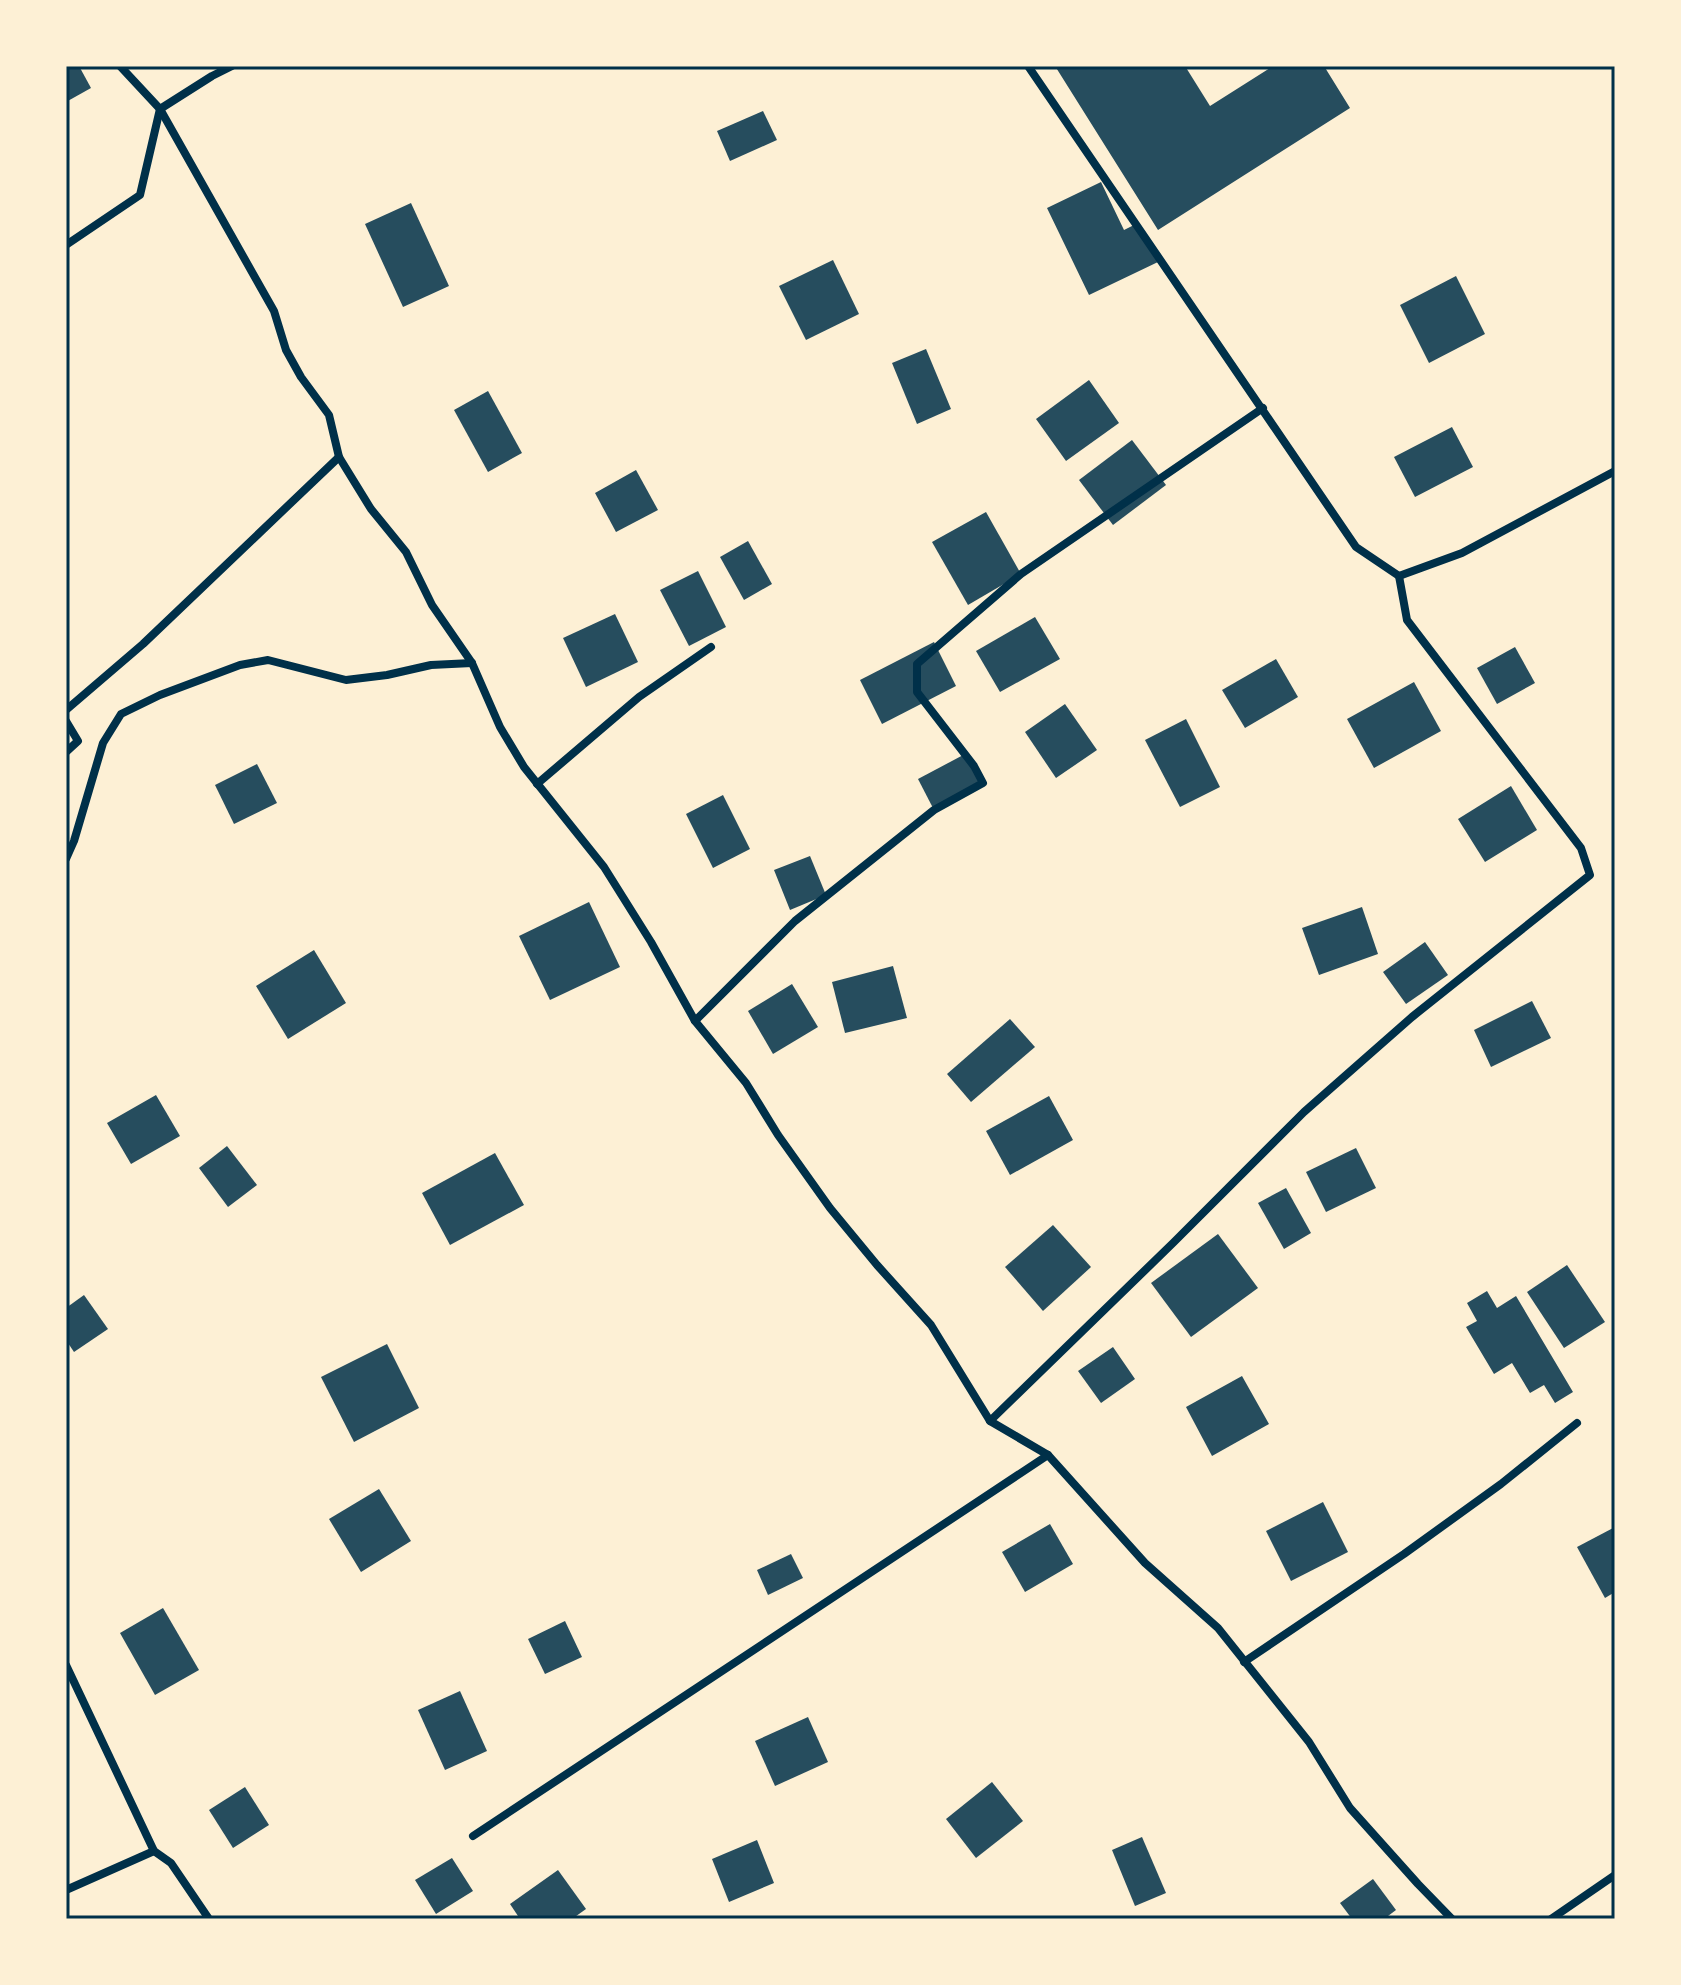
<svg xmlns="http://www.w3.org/2000/svg" width="1681" height="1985" font-family="Montserrat,sans-serif">
<rect width="100%" height="100%" fill="#fdf0d5"/>
<g fill="#264d5e">
<polygon points="66,66 79,66 91,88 66,102"/>
<polygon points="1055,66 1185,66 1210,106 1273,66 1324,66 1350,108 1158,230"/>
<polygon points="763,111 777,140 730,161 717,131"/>
<polygon points="1101,182 1124,230 1138,223 1158,262 1089,295 1047,208"/>
<polygon points="411,203 449,286 403,307 365,224"/>
<polygon points="833,260 859,314 806,340 779,286"/>
<polygon points="1456,276 1485,334 1429,363 1400,305"/>
<polygon points="926,349 951,409 917,424 892,363"/>
<polygon points="1089,380 1119,423 1066,461 1036,419"/>
<polygon points="488,391 522,453 488,472 454,410"/>
<polygon points="1452,427 1473,467 1415,497 1394,457"/>
<polygon points="1132,440 1166,485 1113,525 1079,480"/>
<polygon points="636,470 658,510 616,532 595,493"/>
<polygon points="986,512 1021,574 968,605 932,542"/>
<polygon points="748,541 772,584 744,600 720,557"/>
<polygon points="698,571 726,627 689,646 660,590"/>
<polygon points="615,614 638,662 586,687 563,638"/>
<polygon points="1035,617 1060,659 1000,692 976,651"/>
<polygon points="934,642 956,686 882,724 860,680"/>
<polygon points="1515,647 1535,683 1497,704 1477,668"/>
<polygon points="1276,659 1298,697 1245,728 1222,690"/>
<polygon points="1414,682 1441,731 1374,768 1347,719"/>
<polygon points="1065,704 1097,750 1056,778 1025,732"/>
<polygon points="1186,719 1220,787 1180,807 1145,740"/>
<polygon points="967,753 983,783 934,810 918,779"/>
<polygon points="257,764 277,803 234,824 215,785"/>
<polygon points="1511,786 1537,830 1485,862 1458,819"/>
<polygon points="723,795 750,849 713,868 686,814"/>
<polygon points="810,856 826,895 790,910 774,870"/>
<polygon points="589,902 620,967 550,1000 519,936"/>
<polygon points="1362,907 1378,954 1319,975 1302,928"/>
<polygon points="1425,942 1448,975 1406,1004 1383,972"/>
<polygon points="314,950 346,1003 288,1039 256,986"/>
<polygon points="893,966 907,1018 845,1033 832,982"/>
<polygon points="792,984 818,1027 773,1054 748,1011"/>
<polygon points="1532,1001 1551,1038 1491,1067 1474,1030"/>
<polygon points="1010,1019 1035,1047 971,1102 947,1074"/>
<polygon points="156,1095 180,1136 131,1164 107,1123"/>
<polygon points="1049,1096 1073,1140 1010,1175 986,1131"/>
<polygon points="227,1146 257,1185 228,1207 199,1168"/>
<polygon points="1356,1148 1376,1188 1326,1212 1306,1172"/>
<polygon points="495,1153 524,1205 450,1245 422,1193"/>
<polygon points="1286,1188 1311,1233 1284,1249 1258,1203"/>
<polygon points="1053,1225 1091,1267 1043,1311 1005,1267"/>
<polygon points="1218,1234 1258,1288 1191,1337 1151,1283"/>
<polygon points="1567,1265 1605,1322 1564,1348 1527,1292"/>
<polygon points="1487,1291 1497,1308 1516,1296 1573,1392 1555,1403 1544,1385 1530,1393 1512,1363 1494,1374 1466,1327 1477,1321 1467,1303"/>
<polygon points="84,1295 108,1329 74,1352 66,1340 66,1308"/>
<polygon points="387,1344 419,1408 354,1442 321,1377"/>
<polygon points="1113,1347 1135,1379 1101,1403 1078,1371"/>
<polygon points="1242,1376 1269,1424 1212,1456 1186,1407"/>
<polygon points="379,1489 411,1541 361,1572 329,1519"/>
<polygon points="1323,1502 1348,1552 1291,1581 1266,1531"/>
<polygon points="1050,1524 1073,1564 1025,1592 1002,1552"/>
<polygon points="1615,1527 1615,1592 1605,1598 1577,1547"/>
<polygon points="791,1554 803,1578 768,1595 757,1570"/>
<polygon points="163,1608 199,1670 155,1695 120,1633"/>
<polygon points="565,1621 582,1657 545,1674 528,1639"/>
<polygon points="460,1691 487,1751 445,1770 418,1710"/>
<polygon points="808,1717 828,1762 775,1786 755,1741"/>
<polygon points="992,1782 1023,1821 976,1858 946,1819"/>
<polygon points="245,1787 269,1825 233,1848 209,1810"/>
<polygon points="1142,1837 1166,1893 1135,1906 1112,1850"/>
<polygon points="757,1840 774,1883 729,1902 712,1859"/>
<polygon points="452,1858 473,1891 436,1914 415,1880"/>
<polygon points="558,1870 586,1909 572,1919 520,1919 510,1904"/>
<polygon points="1373,1879 1396,1910 1384,1919 1352,1919 1340,1903"/>
</g>
<g fill="none" stroke-linecap="round" stroke-linejoin="round">
<g stroke="#003049" stroke-width="8">
<polyline points="120,66 160,109 274,311 286,350 301,377 329,415 339,457 371,509 406,552 432,605 472,663 500,727 524,767 604,867 651,942 695,1021 746,1083 778,1135 830,1208 877,1265 931,1325 990,1421 1048,1455 1145,1563 1218,1628 1309,1742 1350,1808 1418,1884 1452,1919"/>
<polyline points="1028,66 1356,547 1399,576 1462,553 1615,471"/>
<polyline points="66,245 140,195 160,109 212,76 232,66"/>
<polyline points="66,710 143,644 339,457"/>
<polyline points="66,721 78,741 66,752"/>
<polyline points="537,784 639,697 711,647"/>
<polyline points="66,859 74,841 103,743 121,714 160,695 240,665 268,660 346,680 387,675 431,665 472,663"/>
<polyline points="695,1021 795,921 934,810 983,783 974,766 917,692 917,664 1021,574 1263,408"/>
<polyline points="990,1421 1173,1243 1304,1112 1412,1017 1590,875 1581,848 1407,620 1399,576"/>
<polyline points="1244,1662 1404,1554 1501,1484 1577,1423"/>
<polyline points="66,1665 154,1851 171,1863 209,1919"/>
<polyline points="473,1836 1048,1455"/>
<polyline points="66,1890 154,1851"/>
<polyline points="1551,1919 1615,1875"/>
</g>
</g>
<rect width="1681" height="1985" fill="none" stroke="#fdf0d5" stroke-width="136"/>
<rect x="68" y="68" width="1545" height="1849" fill="none" stroke="#003049" stroke-width="3"/>
</svg>
